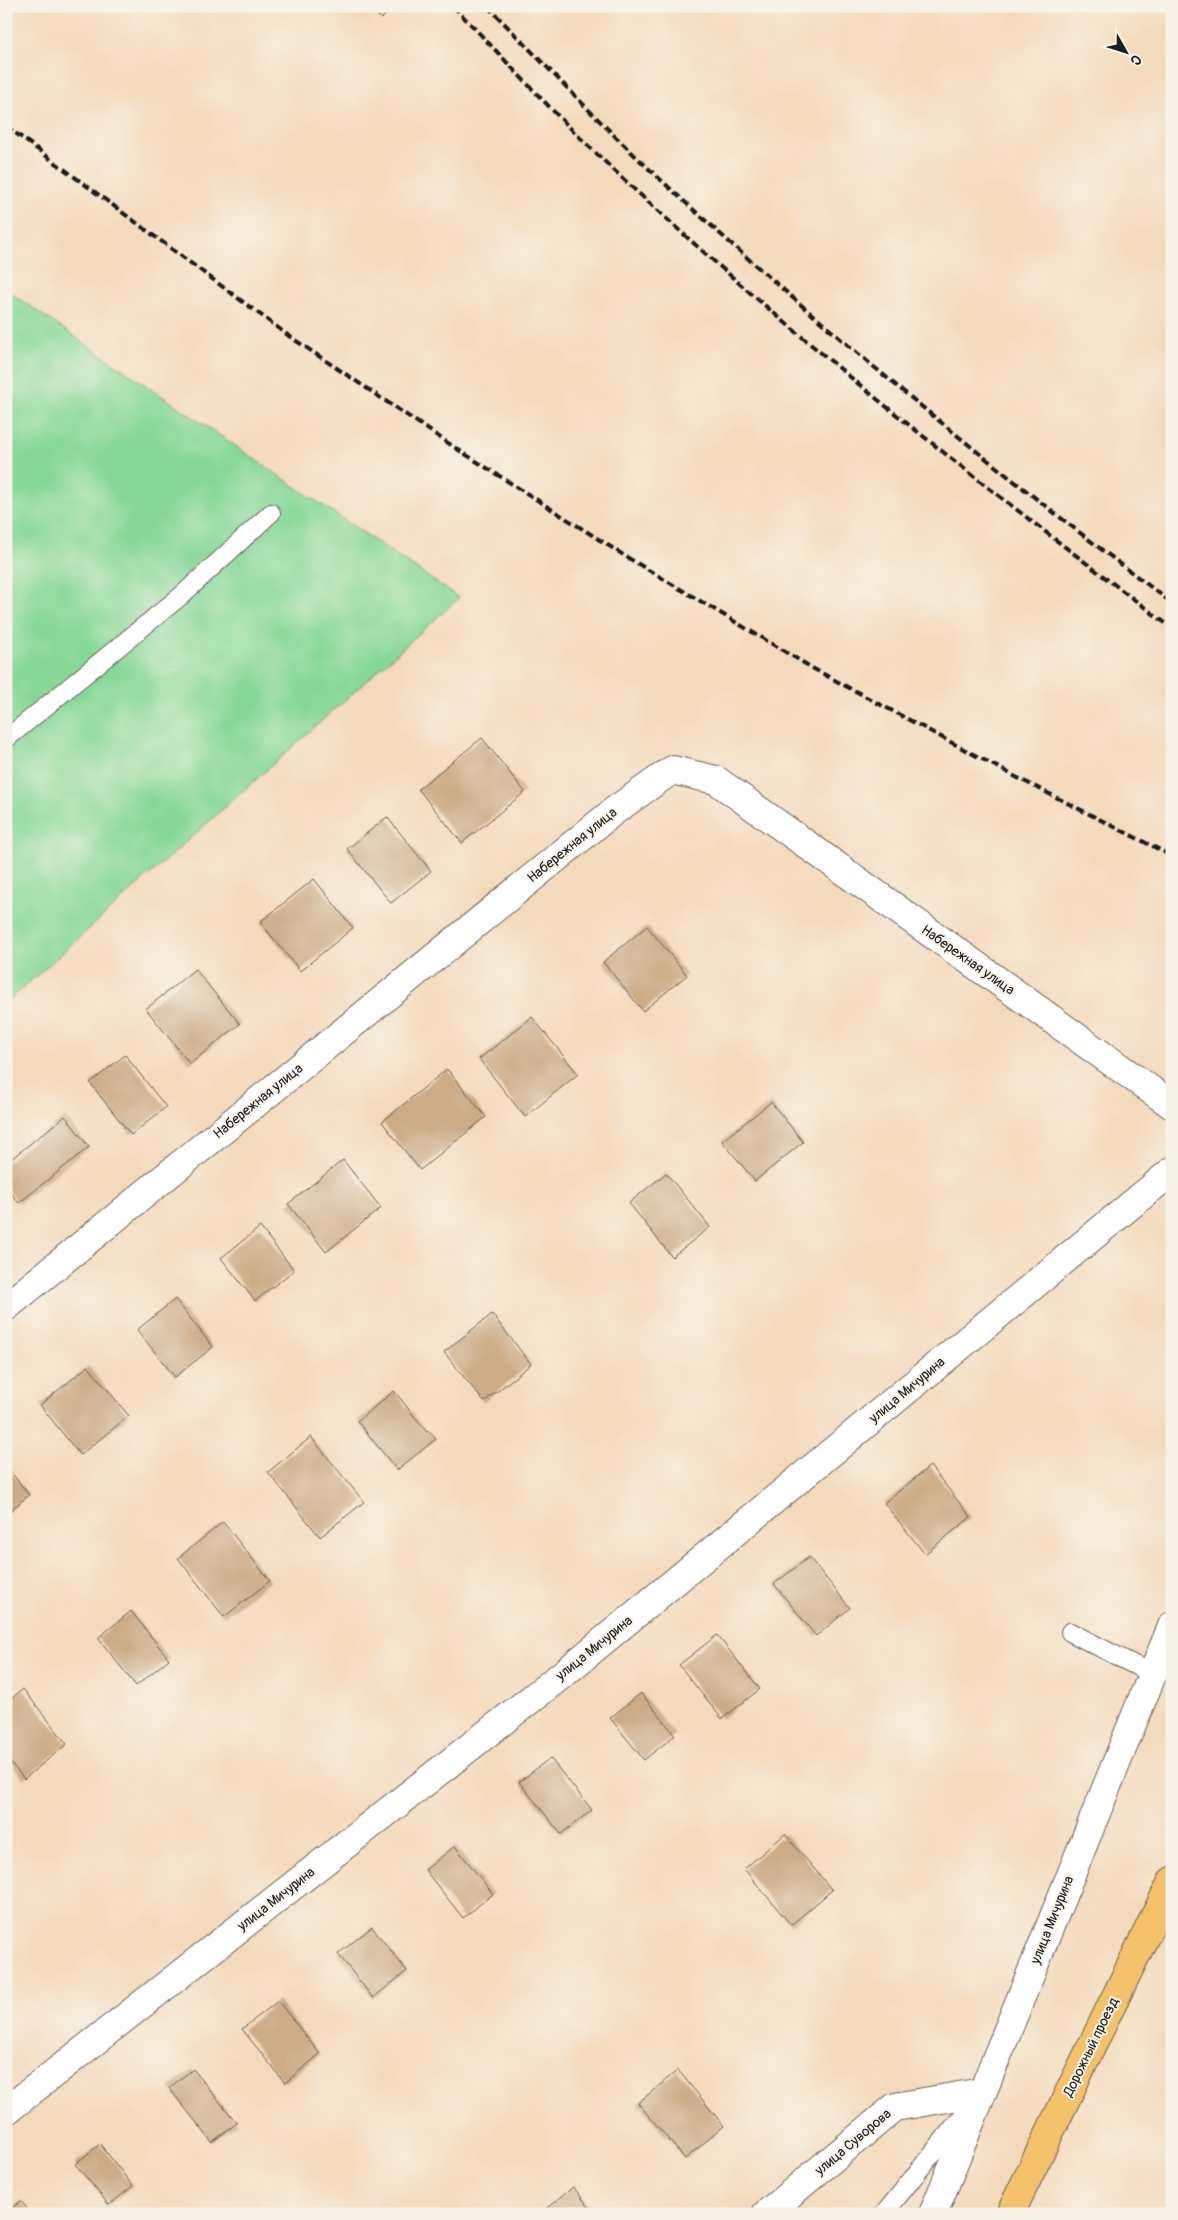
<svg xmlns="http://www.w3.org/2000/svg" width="1178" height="2220" font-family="Pangolin,sans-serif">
<rect width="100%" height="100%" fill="#f7f3e8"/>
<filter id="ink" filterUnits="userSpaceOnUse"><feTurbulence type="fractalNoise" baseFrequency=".02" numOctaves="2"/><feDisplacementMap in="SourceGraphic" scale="10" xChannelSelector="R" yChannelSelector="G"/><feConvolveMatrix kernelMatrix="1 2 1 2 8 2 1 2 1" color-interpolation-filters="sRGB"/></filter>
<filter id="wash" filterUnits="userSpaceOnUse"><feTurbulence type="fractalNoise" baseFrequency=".0096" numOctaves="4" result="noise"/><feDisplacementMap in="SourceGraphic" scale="20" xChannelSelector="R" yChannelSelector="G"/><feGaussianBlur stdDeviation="1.12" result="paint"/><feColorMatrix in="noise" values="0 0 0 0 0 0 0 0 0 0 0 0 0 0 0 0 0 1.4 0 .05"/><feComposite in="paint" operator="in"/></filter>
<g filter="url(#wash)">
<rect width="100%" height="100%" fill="#f4dabc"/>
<polygon fill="#87d898" stroke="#527a5a" points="6,290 459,598 6,1003"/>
<g id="blocks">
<g fill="#ccab86">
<polygon points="369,6 390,6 392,8 381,19"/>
<polygon points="482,738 525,792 462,843 418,789"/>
<polygon points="387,817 431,871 391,903 347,849"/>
<polygon points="314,879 353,928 300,971 260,922"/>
<polygon points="647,926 687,975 643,1011 603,962"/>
<polygon points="195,969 240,1024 190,1064 146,1009"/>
<polygon points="532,1017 578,1074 525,1117 479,1059"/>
<polygon points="125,1055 166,1107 131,1135 90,1083"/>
<polygon points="447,1069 486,1117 420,1170 382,1122"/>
<polygon points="771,1102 803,1142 755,1181 722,1141"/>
<polygon points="65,1116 89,1147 19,1203 6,1187 6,1163"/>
<polygon points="343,1160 381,1208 326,1252 288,1204"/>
<polygon points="666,1173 710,1227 672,1257 629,1203"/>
<polygon points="260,1227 294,1270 255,1301 221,1258"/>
<polygon points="175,1299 213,1347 175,1377 137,1330"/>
<polygon points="492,1314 531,1364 484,1402 444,1352"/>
<polygon points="88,1366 129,1416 80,1455 40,1405"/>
<polygon points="394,1391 427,1432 429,1431 436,1439 397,1470 357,1421"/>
<polygon points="311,1437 364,1502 320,1537 268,1472"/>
<polygon points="6,1466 29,1495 6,1514"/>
<polygon points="930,1466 971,1517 925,1554 884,1503"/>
<polygon points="223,1522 270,1581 224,1617 178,1558"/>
<polygon points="809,1557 850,1608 816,1636 774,1584"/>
<polygon points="131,1611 169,1659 136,1686 98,1638"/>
<polygon points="717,1635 760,1689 722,1719 679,1665"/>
<polygon points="23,1689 67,1744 24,1779 6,1757 6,1703"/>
<polygon points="641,1693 675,1735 644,1760 610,1718"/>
<polygon points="550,1758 592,1810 561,1834 519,1782"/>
<polygon points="785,1834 832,1890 791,1925 744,1869"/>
<polygon points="455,1846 493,1894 463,1918 425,1870"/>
<polygon points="372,1927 407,1971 373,1998 338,1954"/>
<polygon points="278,2001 320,2054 285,2083 242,2029"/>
<polygon points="193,2069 237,2123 212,2142 169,2088"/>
<polygon points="678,2070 724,2126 685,2159 638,2103"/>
<polygon points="100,2144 133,2186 109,2205 75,2164"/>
<polygon points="573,2187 595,2214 541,2214"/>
<polygon points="21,2201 31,2214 6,2214 6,2213"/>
</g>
</g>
</g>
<g filter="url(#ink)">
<use href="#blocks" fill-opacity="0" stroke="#685e54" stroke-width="1"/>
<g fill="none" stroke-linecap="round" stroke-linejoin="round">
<defs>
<g id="lane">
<polyline points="6,739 182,595 271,513"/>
<polyline points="1070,1632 1152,1674"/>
<polyline points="884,2214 968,2109"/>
</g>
<g id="street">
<polyline points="6,1307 614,811 672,770 716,780 1172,1105"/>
<polyline points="6,2111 568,1670 1172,1171"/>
<polyline points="766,2214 895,2107 982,2092"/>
<polyline points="933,2214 1172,1626"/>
</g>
<polyline id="highway" points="1010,2214 1172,1881"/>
</defs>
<use href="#lane" stroke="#685e54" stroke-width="20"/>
<use href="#street" stroke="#685e54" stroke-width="30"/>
<use href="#highway" stroke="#685e54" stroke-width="30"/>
<use href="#lane" stroke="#fff" stroke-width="18"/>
<use href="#street" stroke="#fff" stroke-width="28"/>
<use href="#highway" stroke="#f4c26a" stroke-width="28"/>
<g stroke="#1c1c1c" stroke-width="4" stroke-dasharray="8 4" stroke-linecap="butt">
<path d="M453,6C502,56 549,109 600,157C779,327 975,480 1172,628"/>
<path d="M487,6C545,64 601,125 662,181C824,330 995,470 1172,603"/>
<polyline points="6,126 289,336 454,447 625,556 814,669 1014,776 1172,856"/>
</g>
</g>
</g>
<g text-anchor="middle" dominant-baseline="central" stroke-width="4" stroke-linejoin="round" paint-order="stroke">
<g font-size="14" fill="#1c1c1c" stroke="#f7f3e8">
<text transform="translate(572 845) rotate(-39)">Набережная улица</text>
<text transform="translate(968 960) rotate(35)">Набережная улица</text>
<text transform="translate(258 1101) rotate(-39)">Набережная улица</text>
<text transform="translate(907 1390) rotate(-40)">улица Мичурина</text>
<text transform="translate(594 1648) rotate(-39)">улица Мичурина</text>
<text transform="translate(276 1899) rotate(-38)">улица Мичурина</text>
<text transform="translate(1052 1920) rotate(-68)">улица Мичурина</text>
<text transform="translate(1091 2047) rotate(-64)">Дорожный проезд</text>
<text transform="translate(853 2142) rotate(-40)">улица Суворова</text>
</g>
</g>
<rect width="1178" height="2220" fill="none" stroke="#f7f3e8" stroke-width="25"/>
<g transform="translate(1126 52) rotate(129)" stroke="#f7f3e8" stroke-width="4" paint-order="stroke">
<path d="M0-4L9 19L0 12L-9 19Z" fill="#1c1c1c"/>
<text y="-8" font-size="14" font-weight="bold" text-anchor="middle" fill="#1c1c1c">С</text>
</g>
</svg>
